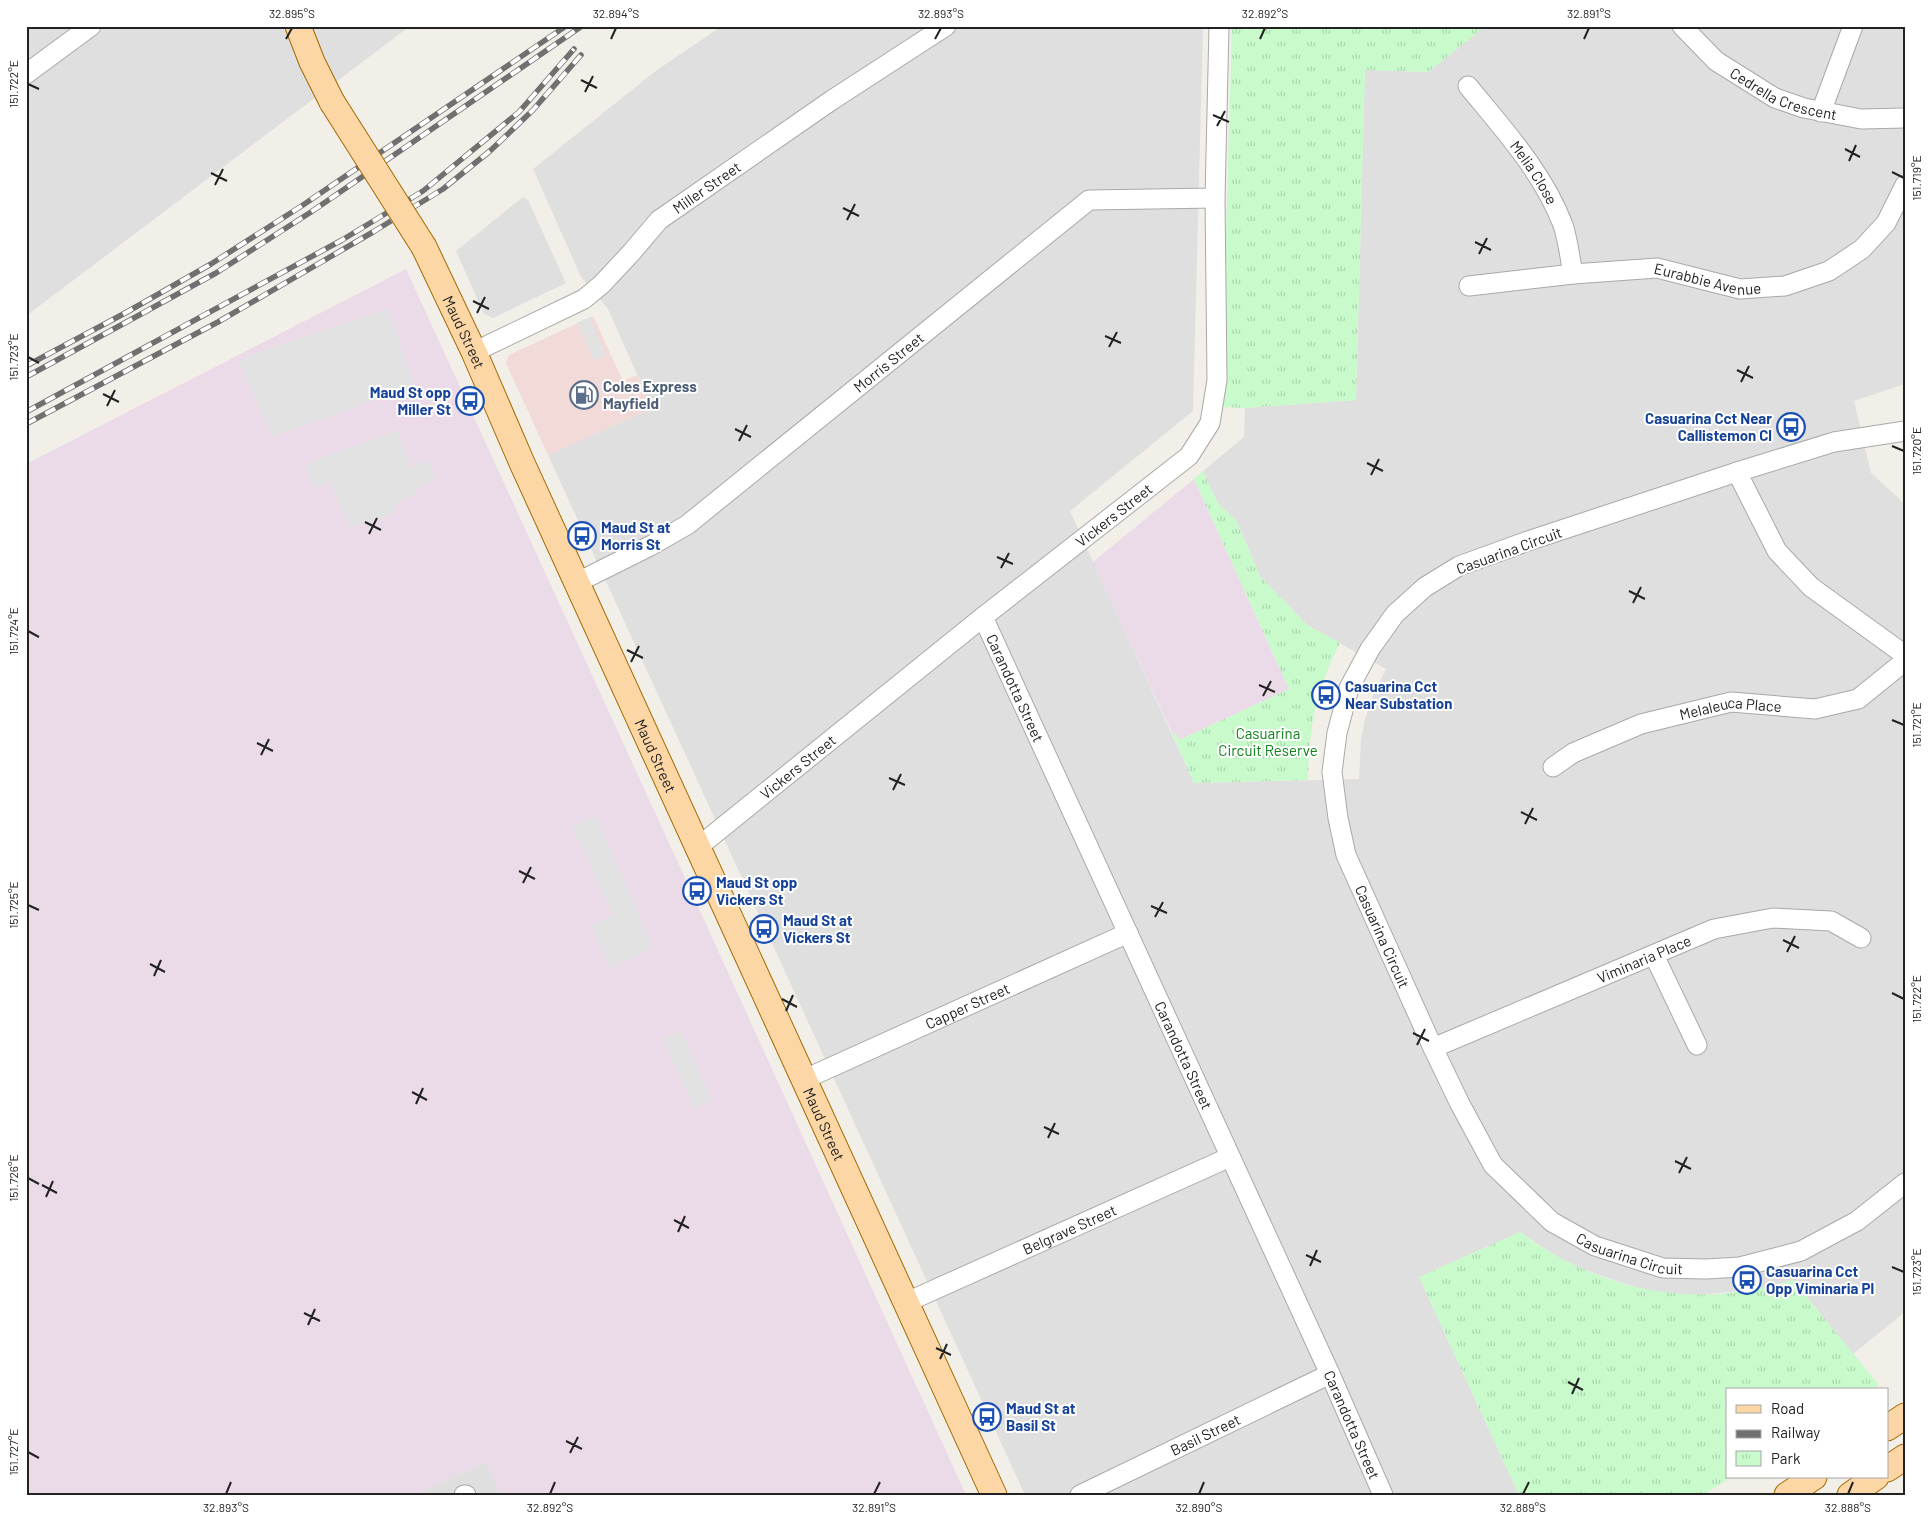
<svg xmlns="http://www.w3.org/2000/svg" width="1931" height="1521" font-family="Barlow,sans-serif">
<defs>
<pattern id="park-tufts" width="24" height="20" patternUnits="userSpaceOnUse" patternTransform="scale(1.25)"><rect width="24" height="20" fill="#c8facc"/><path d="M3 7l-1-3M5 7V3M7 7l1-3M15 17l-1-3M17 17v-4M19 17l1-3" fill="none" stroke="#acd6af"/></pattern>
</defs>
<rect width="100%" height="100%" fill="#f2efe9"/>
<g fill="#e0dfdf">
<polygon points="26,26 410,26 26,316"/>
<polygon points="722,26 1203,26 1193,411 1070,511 1194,783 1359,779 1361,739 1365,719 1374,693 1386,669 1307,625 1260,576 1236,520 1218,504 1203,471 1244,437 1245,408 1356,400 1365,70 1428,72 1486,26 1905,26 1905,384 1854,401 1871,473 1905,504 1905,1312 1853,1354 1793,1280 1758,1289 1700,1295 1672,1294 1641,1289 1584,1270 1557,1257 1520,1232 1419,1277 1519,1495 1025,1495 548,455 652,408 608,309 581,277 533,169 657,70"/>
<polygon points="523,197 528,200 566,283 493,318 484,314 456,251"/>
<polygon points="486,1462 501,1495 413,1495"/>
</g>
<polygon fill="#f2dad9" points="593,316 623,381 637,375 653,408 548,455 506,363 509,355"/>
<g fill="#ebdbe8">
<polygon points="406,269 680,867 966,1495 501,1495 486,1462 413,1495 26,1495 26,464"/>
<polygon points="1194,479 1289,689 1179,740 1176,734 1172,733 1093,562"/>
</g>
<g fill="url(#park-tufts)">
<polygon points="1232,26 1486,26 1428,72 1365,70 1356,400 1245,408 1221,407"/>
<path d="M1203,471L1218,504L1236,520L1260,576L1307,625L1340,643C1316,690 1309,727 1308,780L1194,783L1172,733L1176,734L1179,740L1289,689L1194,479Z"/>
<path d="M1520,1232C1579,1277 1655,1301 1730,1293C1752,1291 1772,1286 1793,1280L1879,1385L1871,1390H1727V1477H1732L1703,1495H1519L1419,1277Z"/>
</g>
<g fill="#e2e2e2">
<polygon points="388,309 414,386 272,437 239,361 258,352"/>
<polygon points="590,317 606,355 594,361 577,323"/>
<polygon points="399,430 410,467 429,461 436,479 424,484 411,497 393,504 397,512 362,525 350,527 330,483 313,488 305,464"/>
<polygon points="596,816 653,947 610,969 591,925 613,915 572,826"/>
<polygon points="681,1031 712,1100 694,1108 663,1039"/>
</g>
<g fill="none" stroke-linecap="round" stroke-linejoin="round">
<defs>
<g id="minor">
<path id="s1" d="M1682,26L1716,61L1775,98L1804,108L1861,119L1905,118"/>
<polyline points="26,74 91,26"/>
<path id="s2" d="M1468,86C1503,129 1543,172 1563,225C1568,240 1570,258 1573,274"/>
<polyline points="1821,112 1853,26"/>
<path id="s3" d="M1469,286L1573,274L1657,268L1740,289L1785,286L1829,271L1862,249L1886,223L1905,185"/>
<path id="s4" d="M474,352L584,299L602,284L631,253L659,220L832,100L946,26"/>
<path id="s5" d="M1905,431L1834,442L1737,472L1528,541L1459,566L1425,587L1395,614L1370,649L1349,688L1337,733L1332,772L1338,818L1346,855L1433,1048L1460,1104L1493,1165L1552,1222L1595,1246L1663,1268L1706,1269L1740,1267L1801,1251L1857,1221L1905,1183"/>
<polyline points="1737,472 1777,551 1811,587 1905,655"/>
<path id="s6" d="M578,582L652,545L687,525L1089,200L1215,198"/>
<path id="s7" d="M983,617L1330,1374L1383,1495"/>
<path id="s8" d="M1553,767L1573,753L1641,724L1731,702L1815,709L1858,699L1905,661"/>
<path id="s9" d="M698,847L983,617L1189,456L1210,423L1217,380L1215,198L1219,26"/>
<polyline points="1654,955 1697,1045"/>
<path id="s10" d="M1433,1048L1714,929L1773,918L1831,921L1861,938"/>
<path id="s11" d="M805,1079L1128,933"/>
<path id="s12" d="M907,1302L1230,1157"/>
<polyline points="464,1495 466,1495"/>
<path id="s13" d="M1080,1495L1330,1374"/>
</g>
<g id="major">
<polyline points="298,26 312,62 332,102"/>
<path id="s14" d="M424,247L474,352L522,463L994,1495"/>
<polyline points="1887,1428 1905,1416"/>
<polyline points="1887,1469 1905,1457"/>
<polyline points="1787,1495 1814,1477"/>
<polyline points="1850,1495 1876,1477"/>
</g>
</defs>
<use href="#minor" stroke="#a9a9a9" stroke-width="21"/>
<use href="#major" stroke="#a06b00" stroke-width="27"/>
<use href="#minor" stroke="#fff" stroke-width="19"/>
<use href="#major" stroke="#fcd6a4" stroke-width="25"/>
<defs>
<g id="rail">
<polyline points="26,366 127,312 211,264 303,205 566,26"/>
<polyline points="26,377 216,273 311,212 582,26"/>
<polyline points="26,412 342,240 423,191 519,112 574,49"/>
<polyline points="26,424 218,322 373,232 443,189 490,151 533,110 581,55"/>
</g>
</defs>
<use href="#rail" stroke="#707070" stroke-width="5.5"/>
<use href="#rail" stroke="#fff" stroke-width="4" stroke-dasharray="11" stroke-linecap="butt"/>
<defs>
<polyline id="major-bridge" points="332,102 424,247"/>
</defs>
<use href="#major-bridge" stroke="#a06b00" stroke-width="27" stroke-linecap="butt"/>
<use href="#major-bridge" stroke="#fcd6a4" stroke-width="25"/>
</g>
<path fill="none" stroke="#222" stroke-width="2" d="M286,39L292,28M611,39L616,28M935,39L941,28M1260,39L1265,28M1584,39L1589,28M581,80L597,88M28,84L39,89M585,92L593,76M1213,115L1229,122M1217,126L1225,111M1845,149L1860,157M1849,161L1856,145M1892,172L1904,178M211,173L227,181M215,185L223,169M843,208L859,216M847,220L855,204M1475,242L1491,250M1479,254L1487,238M473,301L489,309M477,313L485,297M1105,336L1121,343M1109,347L1117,332M28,357L39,363M1737,370L1753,378M1741,382L1749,366M103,394L119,402M107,406L115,390M735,429L751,437M739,441L747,425M1892,446L1904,451M1367,463L1383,471M1371,475L1379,459M365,522L381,530M369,534L377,518M997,557L1013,564M1001,568L1009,553M1629,591L1645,599M1633,603L1641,587M28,631L39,637M627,650L643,658M631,662L639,646M1259,685L1275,692M1263,696L1271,681M1892,720L1904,725M257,743L273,751M261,755L269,739M889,778L905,785M893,790L901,774M1521,812L1537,820M1525,824L1533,808M519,871L535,879M523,883L531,867M28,905L39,910M1151,906L1167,913M1155,917L1163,902M1783,940L1799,948M1787,952L1795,936M150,964L165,972M154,976L161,960M1892,993L1904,999M782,999L797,1007M786,1011L793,995M1413,1033L1429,1041M1417,1045L1425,1029M412,1092L427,1100M416,1104L423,1088M1044,1127L1059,1134M1048,1138L1055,1123M1675,1161L1691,1169M1679,1173L1687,1157M28,1178L39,1184M42,1185L57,1193M46,1197L53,1181M674,1220L689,1228M678,1232L685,1216M1306,1255L1321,1262M1310,1266L1317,1250M1892,1267L1904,1272M304,1313L320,1321M308,1325L315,1309M936,1348L951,1355M940,1359L947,1344M1568,1382L1583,1390M1572,1394L1579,1378M566,1441L582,1449M28,1452L39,1458M570,1453L578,1437M226,1494L231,1482M550,1494L555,1482M874,1494L880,1482M1199,1494L1204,1482M1523,1494L1529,1482M1848,1494L1853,1482"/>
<defs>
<symbol id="fuel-ring" viewBox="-11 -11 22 22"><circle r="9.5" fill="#fff" stroke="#5c6f8a" stroke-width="1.5"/><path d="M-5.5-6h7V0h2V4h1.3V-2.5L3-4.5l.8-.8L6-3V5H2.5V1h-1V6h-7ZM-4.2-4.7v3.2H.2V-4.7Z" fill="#5c6f8a"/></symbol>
<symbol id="bus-ring" viewBox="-11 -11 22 22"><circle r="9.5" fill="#fff" stroke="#1a4fb4" stroke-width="1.5"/><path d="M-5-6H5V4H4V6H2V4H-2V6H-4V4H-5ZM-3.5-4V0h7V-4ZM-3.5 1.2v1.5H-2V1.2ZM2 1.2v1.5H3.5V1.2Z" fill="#1a4fb4"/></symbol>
</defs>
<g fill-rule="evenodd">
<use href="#fuel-ring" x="568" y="379" width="32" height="32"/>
<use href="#bus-ring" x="454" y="385" width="32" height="32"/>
<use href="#bus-ring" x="1775" y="411" width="32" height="32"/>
<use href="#bus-ring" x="566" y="520" width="32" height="32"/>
<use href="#bus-ring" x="1310" y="679" width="32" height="32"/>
<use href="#bus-ring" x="681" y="875" width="32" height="32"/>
<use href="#bus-ring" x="748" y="913" width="32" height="32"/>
<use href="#bus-ring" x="1731" y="1264" width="32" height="32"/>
<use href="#bus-ring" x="971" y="1401" width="32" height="32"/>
</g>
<g text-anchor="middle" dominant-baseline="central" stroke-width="4" stroke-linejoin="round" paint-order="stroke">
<g font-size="15" fill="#222" stroke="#fff">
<text stroke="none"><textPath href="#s1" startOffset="125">Cedrella Crescent</textPath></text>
<text stroke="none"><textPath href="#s2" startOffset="109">Melia Close</textPath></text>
<text stroke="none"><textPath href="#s4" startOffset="289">Miller Street</textPath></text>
<text stroke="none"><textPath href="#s3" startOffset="241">Eurabbie Avenue</textPath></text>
<text stroke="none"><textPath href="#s14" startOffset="94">Maud Street</textPath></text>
<text stroke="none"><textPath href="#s6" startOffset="382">Morris Street</textPath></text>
<text stroke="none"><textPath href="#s9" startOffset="532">Vickers Street</textPath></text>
<text transform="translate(1509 550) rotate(-20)">Casuarina Circuit</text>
<text stroke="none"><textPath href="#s7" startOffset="78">Carandotta Street</textPath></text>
<text stroke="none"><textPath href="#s8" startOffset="190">Melaleuca Place</textPath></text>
<text stroke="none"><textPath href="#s14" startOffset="559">Maud Street</textPath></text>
<text stroke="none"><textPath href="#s9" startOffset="128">Vickers Street</textPath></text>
<text stroke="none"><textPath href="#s5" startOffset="894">Casuarina Circuit</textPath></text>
<text stroke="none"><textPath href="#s10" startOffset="229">Viminaria Place</textPath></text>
<text stroke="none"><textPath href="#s11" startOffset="178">Capper Street</textPath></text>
<text stroke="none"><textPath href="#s7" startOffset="482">Carandotta Street</textPath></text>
<text stroke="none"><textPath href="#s14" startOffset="964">Maud Street</textPath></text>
<text stroke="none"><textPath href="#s12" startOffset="178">Belgrave Street</textPath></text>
<text stroke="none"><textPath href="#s5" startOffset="1315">Casuarina Circuit</textPath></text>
<text stroke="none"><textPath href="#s7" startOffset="888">Carandotta Street</textPath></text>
<text stroke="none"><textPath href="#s13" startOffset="139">Basil Street</textPath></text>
</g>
<g font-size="15" font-weight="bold" fill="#4e5e75" stroke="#fff" text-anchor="start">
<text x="603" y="386">Coles Express<tspan x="603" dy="17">Mayfield</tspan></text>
</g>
<g font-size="15" font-weight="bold" fill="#164399" stroke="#fff" text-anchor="start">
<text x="451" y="392" text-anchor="end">Maud St opp<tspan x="451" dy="17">Miller St</tspan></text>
<text x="1772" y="418" text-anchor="end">Casuarina Cct Near<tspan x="1772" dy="17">Callistemon Cl</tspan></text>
<text x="601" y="527">Maud St at<tspan x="601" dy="17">Morris St</tspan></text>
<text x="1345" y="686">Casuarina Cct<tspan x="1345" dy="17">Near Substation</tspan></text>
<text x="716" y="882">Maud St opp<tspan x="716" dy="17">Vickers St</tspan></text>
<text x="783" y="920">Maud St at<tspan x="783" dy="17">Vickers St</tspan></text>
<text x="1766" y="1271">Casuarina Cct<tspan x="1766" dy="17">Opp Viminaria Pl</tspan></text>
<text x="1006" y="1408">Maud St at<tspan x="1006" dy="17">Basil St</tspan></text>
</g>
<g font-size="15" fill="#0c8416" stroke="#fff">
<text x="1268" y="733">Casuarina<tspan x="1268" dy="17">Circuit Reserve</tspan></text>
</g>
</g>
<rect width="1931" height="1521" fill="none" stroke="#ffffff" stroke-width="55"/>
<rect x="1726" y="1388" width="162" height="90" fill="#ffffff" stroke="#a7a7a7"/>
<rect x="1736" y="1405" width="25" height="8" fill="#fcd6a4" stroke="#a7a7a7"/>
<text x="1771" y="1414" font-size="15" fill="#222222">Road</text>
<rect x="1736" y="1430" width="25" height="8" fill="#707070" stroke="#a7a7a7"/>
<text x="1771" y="1438" font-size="15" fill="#222222">Railway</text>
<rect x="1736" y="1451" width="25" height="15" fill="url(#park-tufts)" stroke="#a7a7a7"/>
<text x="1771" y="1464" font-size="15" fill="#222222">Park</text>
<rect x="28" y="28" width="1876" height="1466" fill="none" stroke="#222" stroke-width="2"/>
<g font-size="12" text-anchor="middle" fill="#222">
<text x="292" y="18">32.895°S</text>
<text x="616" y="18">32.894°S</text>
<text x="941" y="18">32.893°S</text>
<text x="1265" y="18">32.892°S</text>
<text x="1589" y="18">32.891°S</text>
<text transform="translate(14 84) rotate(-90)" y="4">151.722°E</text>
<text transform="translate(1917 178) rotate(-90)" y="4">151.719°E</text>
<text transform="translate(14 357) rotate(-90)" y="4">151.723°E</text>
<text transform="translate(1917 451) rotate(-90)" y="4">151.720°E</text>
<text transform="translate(14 631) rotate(-90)" y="4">151.724°E</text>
<text transform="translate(1917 725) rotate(-90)" y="4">151.721°E</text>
<text transform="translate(14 905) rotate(-90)" y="4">151.725°E</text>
<text transform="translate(1917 999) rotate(-90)" y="4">151.722°E</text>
<text transform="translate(14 1178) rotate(-90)" y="4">151.726°E</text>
<text transform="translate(1917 1272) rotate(-90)" y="4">151.723°E</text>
<text transform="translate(14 1452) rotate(-90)" y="4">151.727°E</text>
<text x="226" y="1512">32.893°S</text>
<text x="550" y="1512">32.892°S</text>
<text x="874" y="1512">32.891°S</text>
<text x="1199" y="1512">32.890°S</text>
<text x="1523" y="1512">32.889°S</text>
<text x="1848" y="1512">32.888°S</text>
</g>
</svg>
